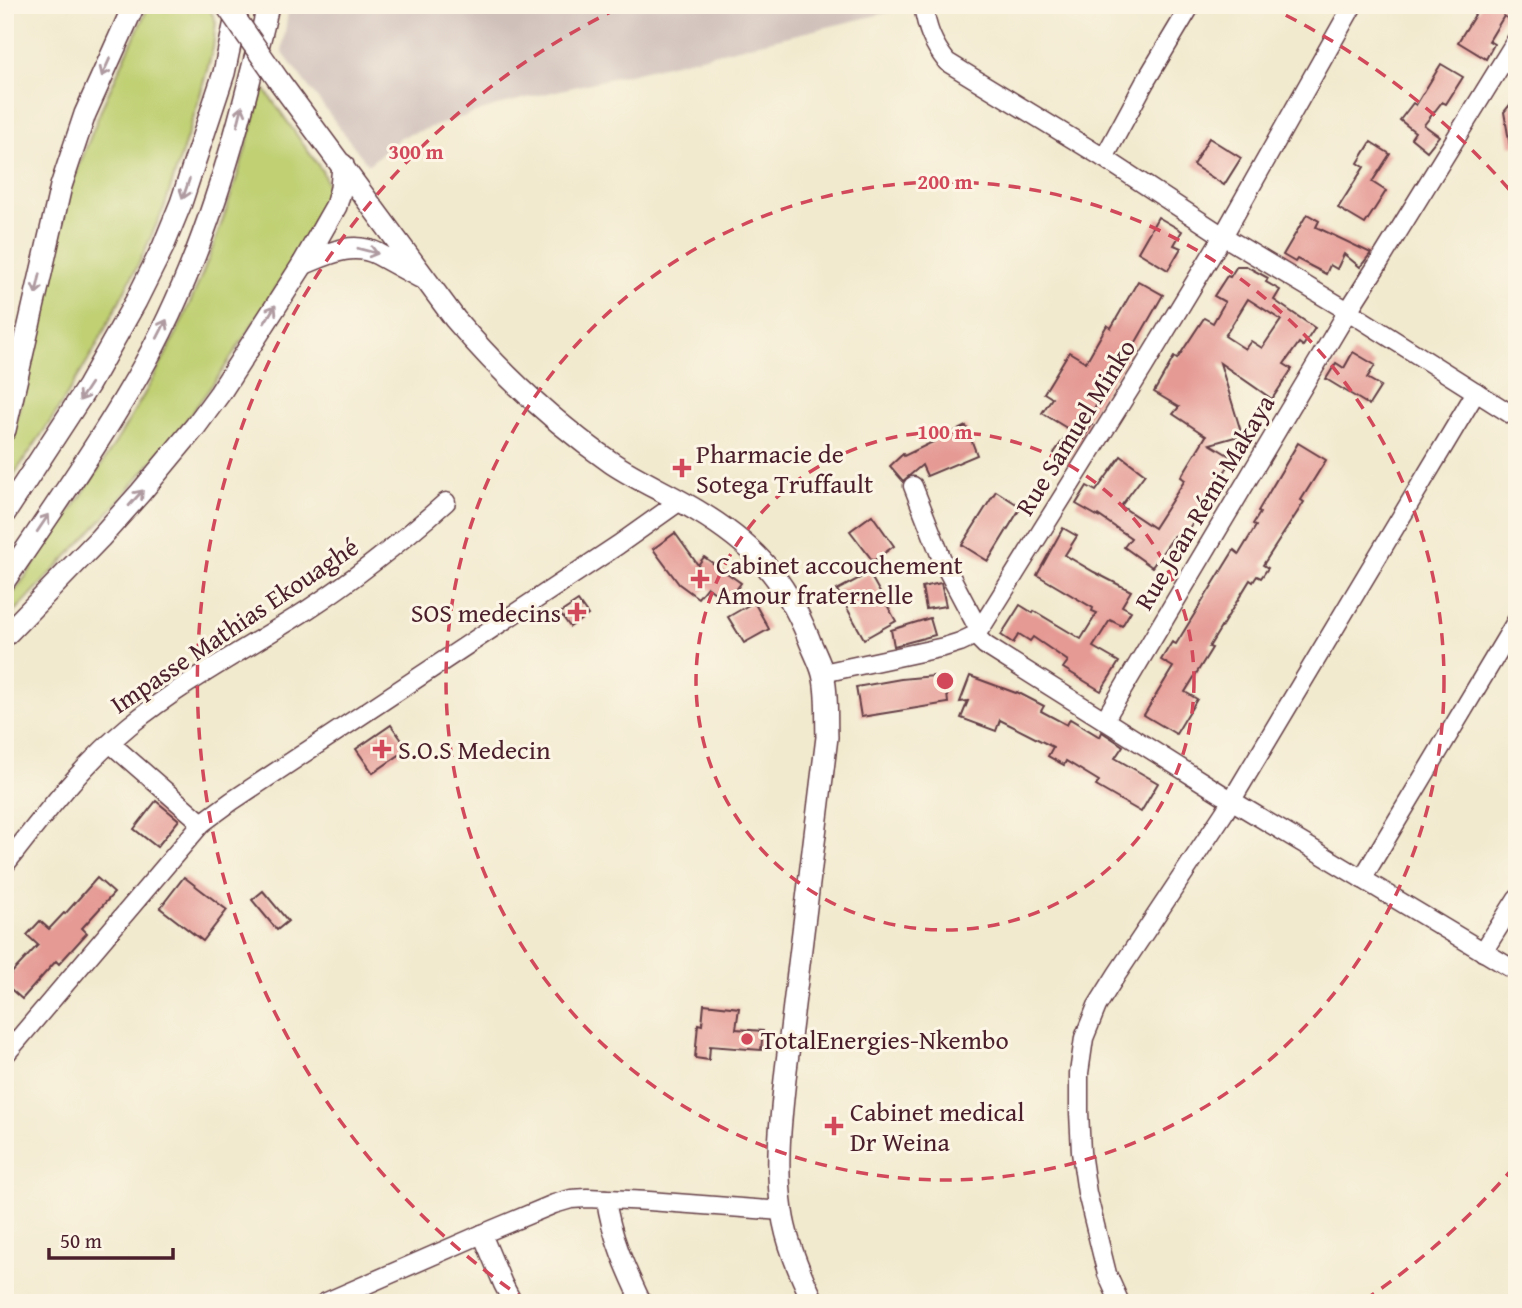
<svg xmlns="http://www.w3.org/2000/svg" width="1522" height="1308" font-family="'Gentium Book Plus',serif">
<rect width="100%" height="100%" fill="#fcf5e5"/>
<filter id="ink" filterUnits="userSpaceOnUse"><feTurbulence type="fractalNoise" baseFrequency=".0143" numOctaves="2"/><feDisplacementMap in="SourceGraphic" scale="14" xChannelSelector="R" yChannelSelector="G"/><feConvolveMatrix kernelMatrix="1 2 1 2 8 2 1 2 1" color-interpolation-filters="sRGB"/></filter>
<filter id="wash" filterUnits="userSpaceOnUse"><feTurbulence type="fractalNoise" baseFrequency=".00686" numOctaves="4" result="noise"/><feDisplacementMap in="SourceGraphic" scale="28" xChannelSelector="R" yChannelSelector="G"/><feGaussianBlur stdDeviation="1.57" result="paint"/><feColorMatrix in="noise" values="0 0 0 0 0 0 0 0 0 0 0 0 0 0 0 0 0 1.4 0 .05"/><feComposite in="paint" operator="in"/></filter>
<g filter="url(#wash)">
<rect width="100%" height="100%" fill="#f2eacf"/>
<polygon fill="#cfc0ba" points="289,5 903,5 903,9 506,103 401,137 368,165 282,52"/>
<g fill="#c0d073" stroke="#85784f" stroke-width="2">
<polygon points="149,5 208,5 216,22 213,48 197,106 164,208 140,261 93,352 56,413 5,488 5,463 13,436 72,184 103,105"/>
<path d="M263,87L322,171L328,186V201L305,245L280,281L223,370L185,422L113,508L5,622V605C57,533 107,461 150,384C202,291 236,189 263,87Z"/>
</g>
<g id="blocks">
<g fill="#e59a94" fill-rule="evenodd">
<polygon points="1481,5 1517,5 1517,11 1511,21 1504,16 1489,41 1494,44 1486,59 1458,42"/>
<polygon points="1441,64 1463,77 1446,104 1442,102 1424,125 1439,136 1427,151 1411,138 1415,132 1400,120 1413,103 1416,105"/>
<polygon points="1517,96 1517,145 1510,146 1504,112"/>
<polygon points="1209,138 1241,158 1224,185 1193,165"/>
<polygon points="1371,142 1390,154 1372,182 1386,191 1365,224 1338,208 1364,167 1358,163"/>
<polygon points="1307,214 1319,221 1316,227 1371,253 1360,267 1344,254 1337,269 1330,265 1326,274 1297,259 1295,262 1283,255"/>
<polygon points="1158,217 1182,231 1174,245 1181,248 1168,270 1138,252"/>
<path d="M1237,266H1246L1268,278L1266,282L1280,290L1274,300L1315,328L1303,346L1299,343L1284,364L1292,369L1272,399L1220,363L1242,435L1210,444L1233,458L1206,503L1211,507L1201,522L1195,519L1182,539L1175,535L1152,567L1124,547L1131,538L1099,516V517L1076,504L1087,486L1096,491L1121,456L1145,474L1121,506L1154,528L1185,480L1181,477L1206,436L1173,414L1179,407L1154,392L1174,357L1177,359L1204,318L1213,323L1225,302L1214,296L1227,276L1230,277ZM1248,299L1281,320L1262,348L1251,341L1245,349L1225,336Z"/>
<polygon points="1138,281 1163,295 1116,377 1114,376 1087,421 1092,425 1068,462 1054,453 1070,430 1042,413 1052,398 1044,393 1069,352 1086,362 1107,325 1111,328"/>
<polygon points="1353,352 1375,365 1367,378 1381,386 1369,405 1326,379 1336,363 1344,368"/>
<polygon points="966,426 977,455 927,476 922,465 903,481 890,466 903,454 904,456"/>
<polygon points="1298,443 1326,460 1301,500 1304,502 1263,565 1268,568 1261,578 1257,576 1253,582 1250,580 1209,647 1212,648 1185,692 1197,699 1176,734 1144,715 1173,667 1161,660 1172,642 1176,644 1234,550 1239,554 1256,526 1253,524 1260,513 1258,511"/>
<polygon points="996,491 1021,507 988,561 962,545"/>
<polygon points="872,515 894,546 873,561 850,531"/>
<polygon points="1063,528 1077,536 1065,555 1094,572 1131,591 1122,606 1131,611 1122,626 1110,620 1093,647 1119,662 1101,691 1063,668 1068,661 1033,637 1030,641 1019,634 1013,643 1001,635 1020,605 1033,613 1034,611 1081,639 1097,613 1092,611 1093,608 1037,575"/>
<polygon points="675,533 698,565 704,557 741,583 727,602 707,587 698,598 679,584 653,549"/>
<polygon points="869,573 896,621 864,639 837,590"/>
<polygon points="941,583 946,606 926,609 922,587"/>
<polygon points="578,601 588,615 570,627 560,613"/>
<polygon points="754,602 769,629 744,643 728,617"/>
<polygon points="930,618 935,635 894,646 891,630"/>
<polygon points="945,675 948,703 861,717 856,687 901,679"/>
<polygon points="970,676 1016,693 1017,692 1044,706 1041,711 1067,725 1070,719 1100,737 1102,732 1123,746 1115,758 1158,783 1141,812 1096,786 1099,781 1066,761 1064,765 1048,756 1053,747 1000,720 996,731 961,718 968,701 960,702"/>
<polygon points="391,725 408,749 373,773 356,749"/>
<polygon points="156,801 179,820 157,847 134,829"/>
<polygon points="184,877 227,910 203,941 160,908"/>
<polygon points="97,878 114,893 82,928 87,933 59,964 56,961 22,999 5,984 5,980 38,945 27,935 40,921 49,929 64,913 65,914"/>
<polygon points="263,891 288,921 277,930 252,900"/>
<polygon points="704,1004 739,1008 736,1029 763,1031 761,1050 710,1046 709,1060 695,1058 698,1024 702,1025"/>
</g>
</g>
</g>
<g filter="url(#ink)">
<use href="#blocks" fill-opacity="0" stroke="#633d44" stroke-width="2"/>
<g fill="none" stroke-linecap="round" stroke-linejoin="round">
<defs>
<g id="minor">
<path d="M923,5C927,29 932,43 947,62L1104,158L1223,236L1353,5"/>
<polyline points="1104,158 1145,82 1191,5"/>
<polyline points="913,486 943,562 979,630"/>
<polyline points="975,635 985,645 1231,800 1509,967"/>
<polyline points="823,673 944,647 960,642 975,635 984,623 1143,368 1223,236 1348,311 1517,418"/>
<polyline points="1105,719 1348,311 1380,261 1517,39"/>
<polyline points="110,743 202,823"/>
<path d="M5,865C43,816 81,766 129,726C184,681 248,648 307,610C356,578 402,541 446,502"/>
<polyline points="1362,879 1517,620"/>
<polyline points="1483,952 1517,898"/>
<polyline points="5,1055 202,823 232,801 618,545 680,501"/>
<path d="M606,1199C611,1236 626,1269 642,1303"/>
<polyline points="482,1234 503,1284 513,1303"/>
<polyline points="324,1303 482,1234 554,1204 571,1199 587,1198 649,1201 782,1211"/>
<polyline points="1120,1303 1107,1274 1087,1193 1081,1152 1079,1112 1079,1073 1084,1038 1097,1006 1117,974 1224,813 1476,392"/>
<polyline points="1514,1303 1517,1300"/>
</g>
<g id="major">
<path d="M279,81L455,319C501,373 554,423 612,463C639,481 668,493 696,510C753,544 784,577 809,639C813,650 820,662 823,674C828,694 826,717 827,737L786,1070C781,1116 775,1164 782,1211C786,1242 800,1274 814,1303"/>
<path d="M303,264C328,254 352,241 378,254L420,277"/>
<polyline points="5,430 61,186 85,114 134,5"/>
<polyline points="5,513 88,386 136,301 163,247 181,203 224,73 238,7"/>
<path d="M5,580C50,514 96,448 136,379C189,288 223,185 249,82C255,57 263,31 268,5"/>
<polyline points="5,636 100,538 141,492 195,427 220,393 303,264 336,206 341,188 343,165"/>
</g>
</defs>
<use href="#minor" stroke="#633d44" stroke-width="21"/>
<use href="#major" stroke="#633d44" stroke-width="24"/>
<use href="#minor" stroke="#fff" stroke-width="18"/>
<use href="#major" stroke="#fff" stroke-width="21"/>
<defs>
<polyline id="major-bridge" points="226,5 279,81"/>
</defs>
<use href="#major-bridge" stroke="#633d44" stroke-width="24" stroke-linecap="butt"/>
<use href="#major-bridge" stroke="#fff" stroke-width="21"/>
</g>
<defs><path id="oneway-shaft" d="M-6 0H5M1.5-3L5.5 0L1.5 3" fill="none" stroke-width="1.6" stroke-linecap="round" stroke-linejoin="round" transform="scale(1.75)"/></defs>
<g stroke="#ae9aa0">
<use href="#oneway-shaft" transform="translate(106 67) rotate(114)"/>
<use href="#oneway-shaft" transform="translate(240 116) rotate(-76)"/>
<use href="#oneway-shaft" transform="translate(186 189) rotate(109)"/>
<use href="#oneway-shaft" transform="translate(368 251) rotate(15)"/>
<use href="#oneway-shaft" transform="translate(38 284) rotate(103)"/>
<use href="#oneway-shaft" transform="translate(270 314) rotate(-58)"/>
<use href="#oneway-shaft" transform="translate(162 329) rotate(-63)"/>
<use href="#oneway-shaft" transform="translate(85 392) rotate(123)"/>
<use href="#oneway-shaft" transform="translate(136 498) rotate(-48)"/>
<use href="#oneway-shaft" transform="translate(43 523) rotate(-56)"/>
</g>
</g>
<g fill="none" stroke="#d1495b" stroke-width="3.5" stroke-dasharray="12 9">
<circle cx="945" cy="681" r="249"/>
<circle cx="945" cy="681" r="499"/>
<path d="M1514 1167A748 748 0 0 1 1363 1301M527 1301A748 748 0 0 1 623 6M1267 6A748 748 0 0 1 1514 195"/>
</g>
<g fill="#d1495b" stroke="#fcf5e5" stroke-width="2.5">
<path d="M678.5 457.5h7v7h7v7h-7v7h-7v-7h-7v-7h7z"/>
<path d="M696.5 568.5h7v7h7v7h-7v7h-7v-7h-7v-7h7z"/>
<path d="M573.5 601.5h7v7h7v7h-7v7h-7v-7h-7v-7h7z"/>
<path d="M378.5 738.5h7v7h7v7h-7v7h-7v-7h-7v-7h7z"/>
<circle cx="747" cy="1039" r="7"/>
<path d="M830.5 1115.5h7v7h7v7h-7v7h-7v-7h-7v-7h7z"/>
</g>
<g text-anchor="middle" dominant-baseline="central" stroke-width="6" stroke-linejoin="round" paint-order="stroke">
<g font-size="26" fill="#4a1f2b" stroke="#fcf5e5">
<text transform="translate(1075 427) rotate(-58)">Rue Samuel Minko</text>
<text transform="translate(1204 502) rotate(-59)">Rue Jean Rémi Makaya</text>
<text transform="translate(234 625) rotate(-34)">Impasse Mathias Ekouaghé</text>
</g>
<g font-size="26" fill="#4a1f2b" stroke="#fcf5e5" text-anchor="start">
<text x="696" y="453">Pharmacie de<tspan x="696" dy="30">Sotega Truffault</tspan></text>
<text x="716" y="564">Cabinet accouchement<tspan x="716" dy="30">Amour fraternelle</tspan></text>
<text x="561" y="612" text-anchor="end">SOS medecins</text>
<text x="398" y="749">S.O.S Medecin</text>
<text x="761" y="1039">TotalEnergies-Nkembo</text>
<text x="850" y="1111">Cabinet medical<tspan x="850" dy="30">Dr Weina</tspan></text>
</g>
</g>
<circle cx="945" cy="681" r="10" fill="#d1495b" stroke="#fcf5e5" stroke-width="3.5"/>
<g font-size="21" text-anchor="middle" font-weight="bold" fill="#d1495b" stroke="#fcf5e5" stroke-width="6" stroke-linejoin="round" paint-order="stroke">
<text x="416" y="159">300 m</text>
<text x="945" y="189">200 m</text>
<text x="945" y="439">100 m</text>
</g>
<rect width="1522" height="1308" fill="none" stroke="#fcf5e5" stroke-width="28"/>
<path d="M49 1248v10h124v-10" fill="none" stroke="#4a1f2b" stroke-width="3.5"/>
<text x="60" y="1248" font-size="21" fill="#4a1f2b" stroke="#fcf5e5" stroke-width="5" paint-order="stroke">50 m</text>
</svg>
